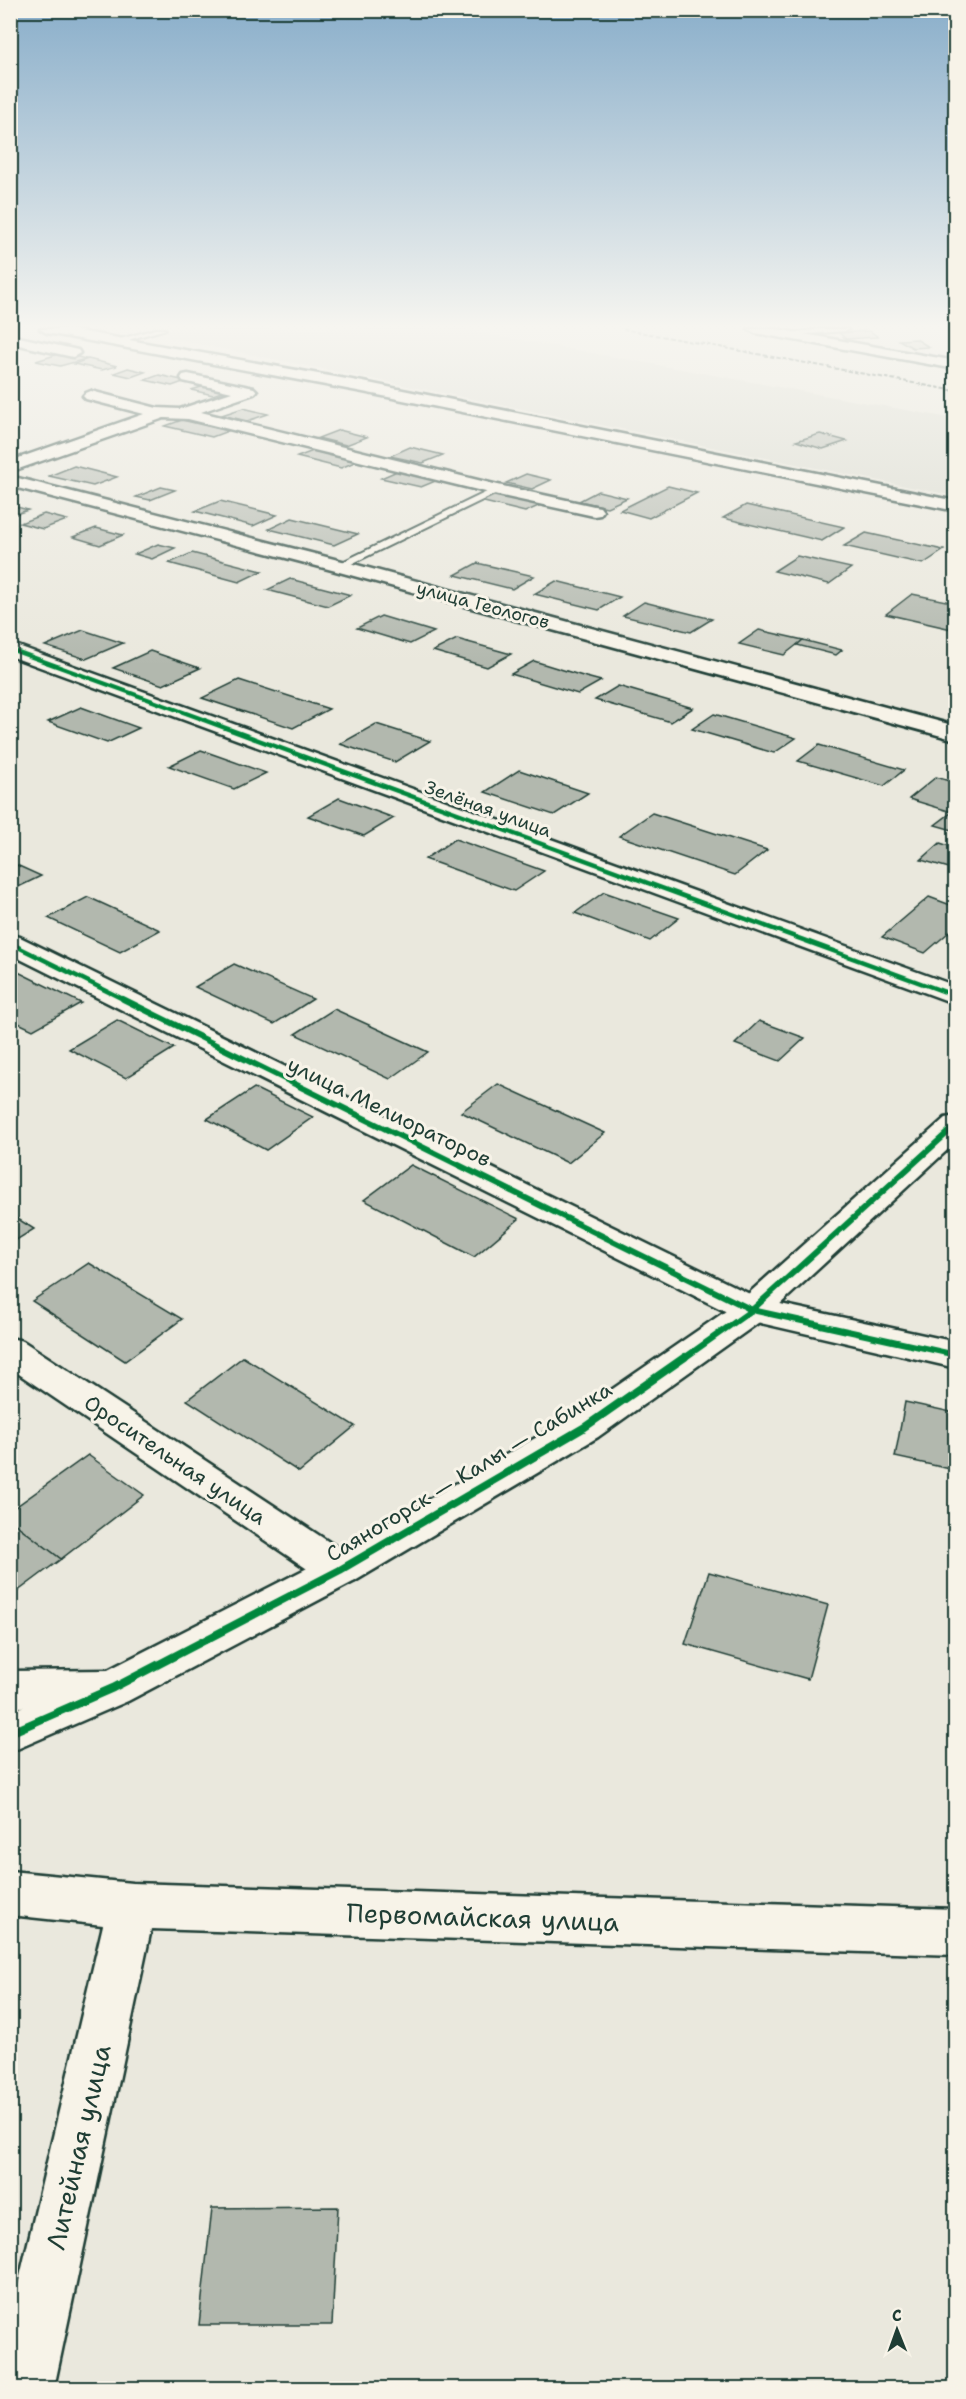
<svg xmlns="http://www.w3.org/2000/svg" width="966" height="2399" font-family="'Shantell Sans',sans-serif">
<rect width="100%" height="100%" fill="#eae8dd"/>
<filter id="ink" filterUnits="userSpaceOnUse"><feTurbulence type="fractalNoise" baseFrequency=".0167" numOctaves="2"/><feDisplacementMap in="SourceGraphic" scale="12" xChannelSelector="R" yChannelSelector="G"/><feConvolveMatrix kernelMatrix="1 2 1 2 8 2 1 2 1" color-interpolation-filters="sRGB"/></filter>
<g filter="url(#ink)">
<polygon fill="#d9dacf" points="172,329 459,329 955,419 955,496 154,335"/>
<g fill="#b2b8ae" stroke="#1f3d34" stroke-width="1.5">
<polygon points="870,331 878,337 846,339 839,333"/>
<polygon points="916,339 929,347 913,348 899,340"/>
<polygon points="62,353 86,359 60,366 36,361"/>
<polygon points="88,359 117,366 102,370 74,364"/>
<polygon points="128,368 145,372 131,377 114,373"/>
<polygon points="159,375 186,381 172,386 145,380"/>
<polygon points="205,386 227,390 213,395 191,390"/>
<polygon points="243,408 268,414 247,421 222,415"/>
<polygon points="182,420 228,431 212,437 165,426"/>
<polygon points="339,430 367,437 346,445 318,438"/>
<polygon points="820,434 847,441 823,449 796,441"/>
<polygon points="410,447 443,455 423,463 390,456"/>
<polygon points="313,451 357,461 341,468 297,457"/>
<polygon points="74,466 117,477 93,486 49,476"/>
<polygon points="397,471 438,480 421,487 381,478"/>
<polygon points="526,474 551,480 532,489 506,483"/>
<polygon points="668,486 697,493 649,518 620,510"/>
<polygon points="161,487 175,490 150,500 136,497"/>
<polygon points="598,491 627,498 607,507 579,501"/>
<polygon points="496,494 541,505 525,512 480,501"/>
<polygon points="220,501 277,515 253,526 195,511"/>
<polygon points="10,505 28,510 10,516"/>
<polygon points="746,505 844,527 822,541 723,518"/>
<polygon points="44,514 67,520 43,529 20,523"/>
<polygon points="292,518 358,534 334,545 269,529"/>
<polygon points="96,528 123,535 100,545 73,537"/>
<polygon points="866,533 944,550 923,564 844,546"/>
<polygon points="158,544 175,548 152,559 135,554"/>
<polygon points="192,553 262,571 239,582 169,563"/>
<polygon points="797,556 851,568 829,584 774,571"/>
<polygon points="477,563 534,576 512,589 455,575"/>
<polygon points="290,579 351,595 328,606 267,590"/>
<polygon points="556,581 620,597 599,610 534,594"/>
<polygon points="912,594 956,603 956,630 886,614"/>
<polygon points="644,602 712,619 691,632 623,616"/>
<polygon points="381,616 434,632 410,644 357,628"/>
<polygon points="83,630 123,643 86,659 45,646"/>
<polygon points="759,630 803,640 784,655 739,644"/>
<polygon points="457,639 511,654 487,667 433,651"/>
<polygon points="803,640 842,650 836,655 797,645"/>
<polygon points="150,651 200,668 163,685 113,668"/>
<polygon points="534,661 586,677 601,681 578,694 511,674"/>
<polygon points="239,680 329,709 293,728 202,698"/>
<polygon points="618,686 693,708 671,722 595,700"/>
<polygon points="81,707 139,728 107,743 48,722"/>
<polygon points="714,714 796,738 774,753 692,729"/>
<polygon points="376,724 430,741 395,762 340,744"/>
<polygon points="819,745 904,770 884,786 798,761"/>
<polygon points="201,750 266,773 234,789 169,766"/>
<polygon points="519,770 588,793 554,815 485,792"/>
<polygon points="936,777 956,783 956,831 935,825 952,812 909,799"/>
<polygon points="339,798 394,818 364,836 308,816"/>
<polygon points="652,813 767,850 735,875 619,836"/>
<polygon points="455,839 544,871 514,891 425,859"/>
<polygon points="940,843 956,848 956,870 921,860"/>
<polygon points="10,862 41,876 10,891"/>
<polygon points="604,892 679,918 650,941 575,913"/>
<polygon points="88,897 160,930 120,952 48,918"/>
<polygon points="929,897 956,907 956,926 925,953 882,937"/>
<polygon points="234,964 313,999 274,1024 195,987"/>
<polygon points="10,968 81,1003 33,1030 10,1019"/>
<polygon points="334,1009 428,1052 390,1079 295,1034"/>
<polygon points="117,1020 174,1048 126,1078 69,1049"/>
<polygon points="759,1021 805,1038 780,1061 735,1044"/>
<polygon points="498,1084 605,1133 568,1163 461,1112"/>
<polygon points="254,1088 313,1117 266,1150 207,1119"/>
<polygon points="411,1165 519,1219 474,1257 364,1200"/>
<polygon points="10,1214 34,1229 10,1244"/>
<polygon points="89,1263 182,1319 125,1361 32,1301"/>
<polygon points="243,1357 355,1426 299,1472 187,1400"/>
<polygon points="905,1402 956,1413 955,1470 895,1457"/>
<polygon points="88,1455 144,1495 61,1559 10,1520 10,1511"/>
<polygon points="10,1520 61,1559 10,1597"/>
<polygon points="709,1572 828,1605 808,1679 685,1644"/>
<polygon points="338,2207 332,2325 199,2325 212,2208"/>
</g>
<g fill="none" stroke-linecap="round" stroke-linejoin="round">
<defs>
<g id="service">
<polygon points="155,329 166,329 114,344 110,342"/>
<polygon points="822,329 849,329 845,331 784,336 780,334"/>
<polygon points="495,488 503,490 343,568 334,566"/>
</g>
<g id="minor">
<polygon points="40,329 68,329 363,382 956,501 956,511 363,392 47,333"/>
<polygon points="10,335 78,350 80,353 73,357 10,343"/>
<polygon points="188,374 254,388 257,391 254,394 201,412 498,485 594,506 600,507 603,511 600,515 594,516 498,495 188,419 164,418 10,472 10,461 144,414 86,399 83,396 86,393 91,391 157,408 180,409 232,392 183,381 181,378 183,375"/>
<polygon points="10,476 346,562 956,726 956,740 332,570 10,486"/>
<polygon points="10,643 956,986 956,1004 10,656"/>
<polygon points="10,935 20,937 762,1300 956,1342 956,1368 739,1318 10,954"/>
<polygon points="10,1338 23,1341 355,1559 361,1570 355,1581 340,1586 325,1581 10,1368"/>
<polygon points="111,1670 126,1675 133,1688 126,1701 111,1706 10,1707 10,1671"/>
<polygon points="10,1871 132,1883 956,1909 956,1955 151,1929 54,2388 10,2388 10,2319 103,1925 10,1915"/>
</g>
<g id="tertiary">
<polygon points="748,329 776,329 956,361 956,369 755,333"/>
<polygon points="956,1116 956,1142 765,1318 598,1437 355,1581 128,1701 10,1752 10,1712 98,1675 325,1559 572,1417 739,1302 945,1118"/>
</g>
</defs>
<use href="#service" stroke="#1f3d34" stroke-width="4"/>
<use href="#minor" stroke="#1f3d34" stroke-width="5"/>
<use href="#tertiary" stroke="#1f3d34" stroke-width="5"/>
<use href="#service" fill="#f7f3e8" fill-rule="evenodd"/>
<use href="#minor" fill="#f7f3e8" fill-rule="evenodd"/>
<use href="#tertiary" fill="#f7f3e8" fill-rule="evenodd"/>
<polyline stroke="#1f3d34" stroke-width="2" stroke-dasharray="4.5 2" stroke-linecap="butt" points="623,329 956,391"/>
<defs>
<polyline id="cycleway-far3" points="10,649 205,720"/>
<g id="cycleway-far2">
<polyline points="201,719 956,996"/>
<polyline points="10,943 127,1001"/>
</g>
<g id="cycleway-far1">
<polyline points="123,999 752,1310 956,1355"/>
<polyline points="683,1359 752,1310 956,1125"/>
</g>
<polyline id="cycleway" points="10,1733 113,1688 340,1570 585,1427 685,1357"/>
</defs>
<use href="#cycleway-far3" stroke="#f7f3e8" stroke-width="6"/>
<use href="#cycleway-far2" stroke="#f7f3e8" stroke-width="8"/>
<use href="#cycleway-far1" stroke="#f7f3e8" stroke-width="10"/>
<use href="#cycleway" stroke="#f7f3e8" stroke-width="11"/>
<use href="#cycleway-far3" stroke="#00873e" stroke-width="4"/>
<use href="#cycleway-far2" stroke="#00873e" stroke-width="4.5"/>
<use href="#cycleway-far1" stroke="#00873e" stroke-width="6"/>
<use href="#cycleway" stroke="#00873e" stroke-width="8"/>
</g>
</g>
<linearGradient id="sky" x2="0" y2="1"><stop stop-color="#89aeca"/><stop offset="0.49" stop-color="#f6f5f0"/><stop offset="1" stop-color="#f6f5f0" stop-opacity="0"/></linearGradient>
<rect width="966" height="665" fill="url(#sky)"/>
<g text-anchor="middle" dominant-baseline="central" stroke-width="6" stroke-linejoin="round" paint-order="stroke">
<g font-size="18" fill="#1f3d34" stroke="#f7f3e8">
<text transform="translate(483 605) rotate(15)">улица Геологов</text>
<text transform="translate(488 809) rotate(20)">Зелёная улица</text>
</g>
<g font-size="21" fill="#1f3d34" stroke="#f7f3e8">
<text transform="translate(389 1112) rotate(26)">улица Мелиораторов</text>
<text transform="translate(175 1460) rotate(34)">Оросительная улица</text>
<text transform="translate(469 1472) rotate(-31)">Саяногорск — Калы — Сабинка</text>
</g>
<g font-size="26" fill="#1f3d34" stroke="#f7f3e8">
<text transform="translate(483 1917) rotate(2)">Первомайская улица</text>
<text transform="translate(78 2147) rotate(-77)">Литейная улица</text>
</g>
</g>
<rect width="966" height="2399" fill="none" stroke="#f7f3e8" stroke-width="36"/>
<rect x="18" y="18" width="930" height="2363" fill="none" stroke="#1f3d34" stroke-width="2" filter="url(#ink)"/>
<g transform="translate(897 2330) rotate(359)" stroke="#f7f3e8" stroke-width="4.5" paint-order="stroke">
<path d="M0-4.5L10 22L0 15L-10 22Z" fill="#1f3d34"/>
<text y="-9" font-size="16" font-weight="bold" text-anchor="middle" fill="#1f3d34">С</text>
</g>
</svg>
